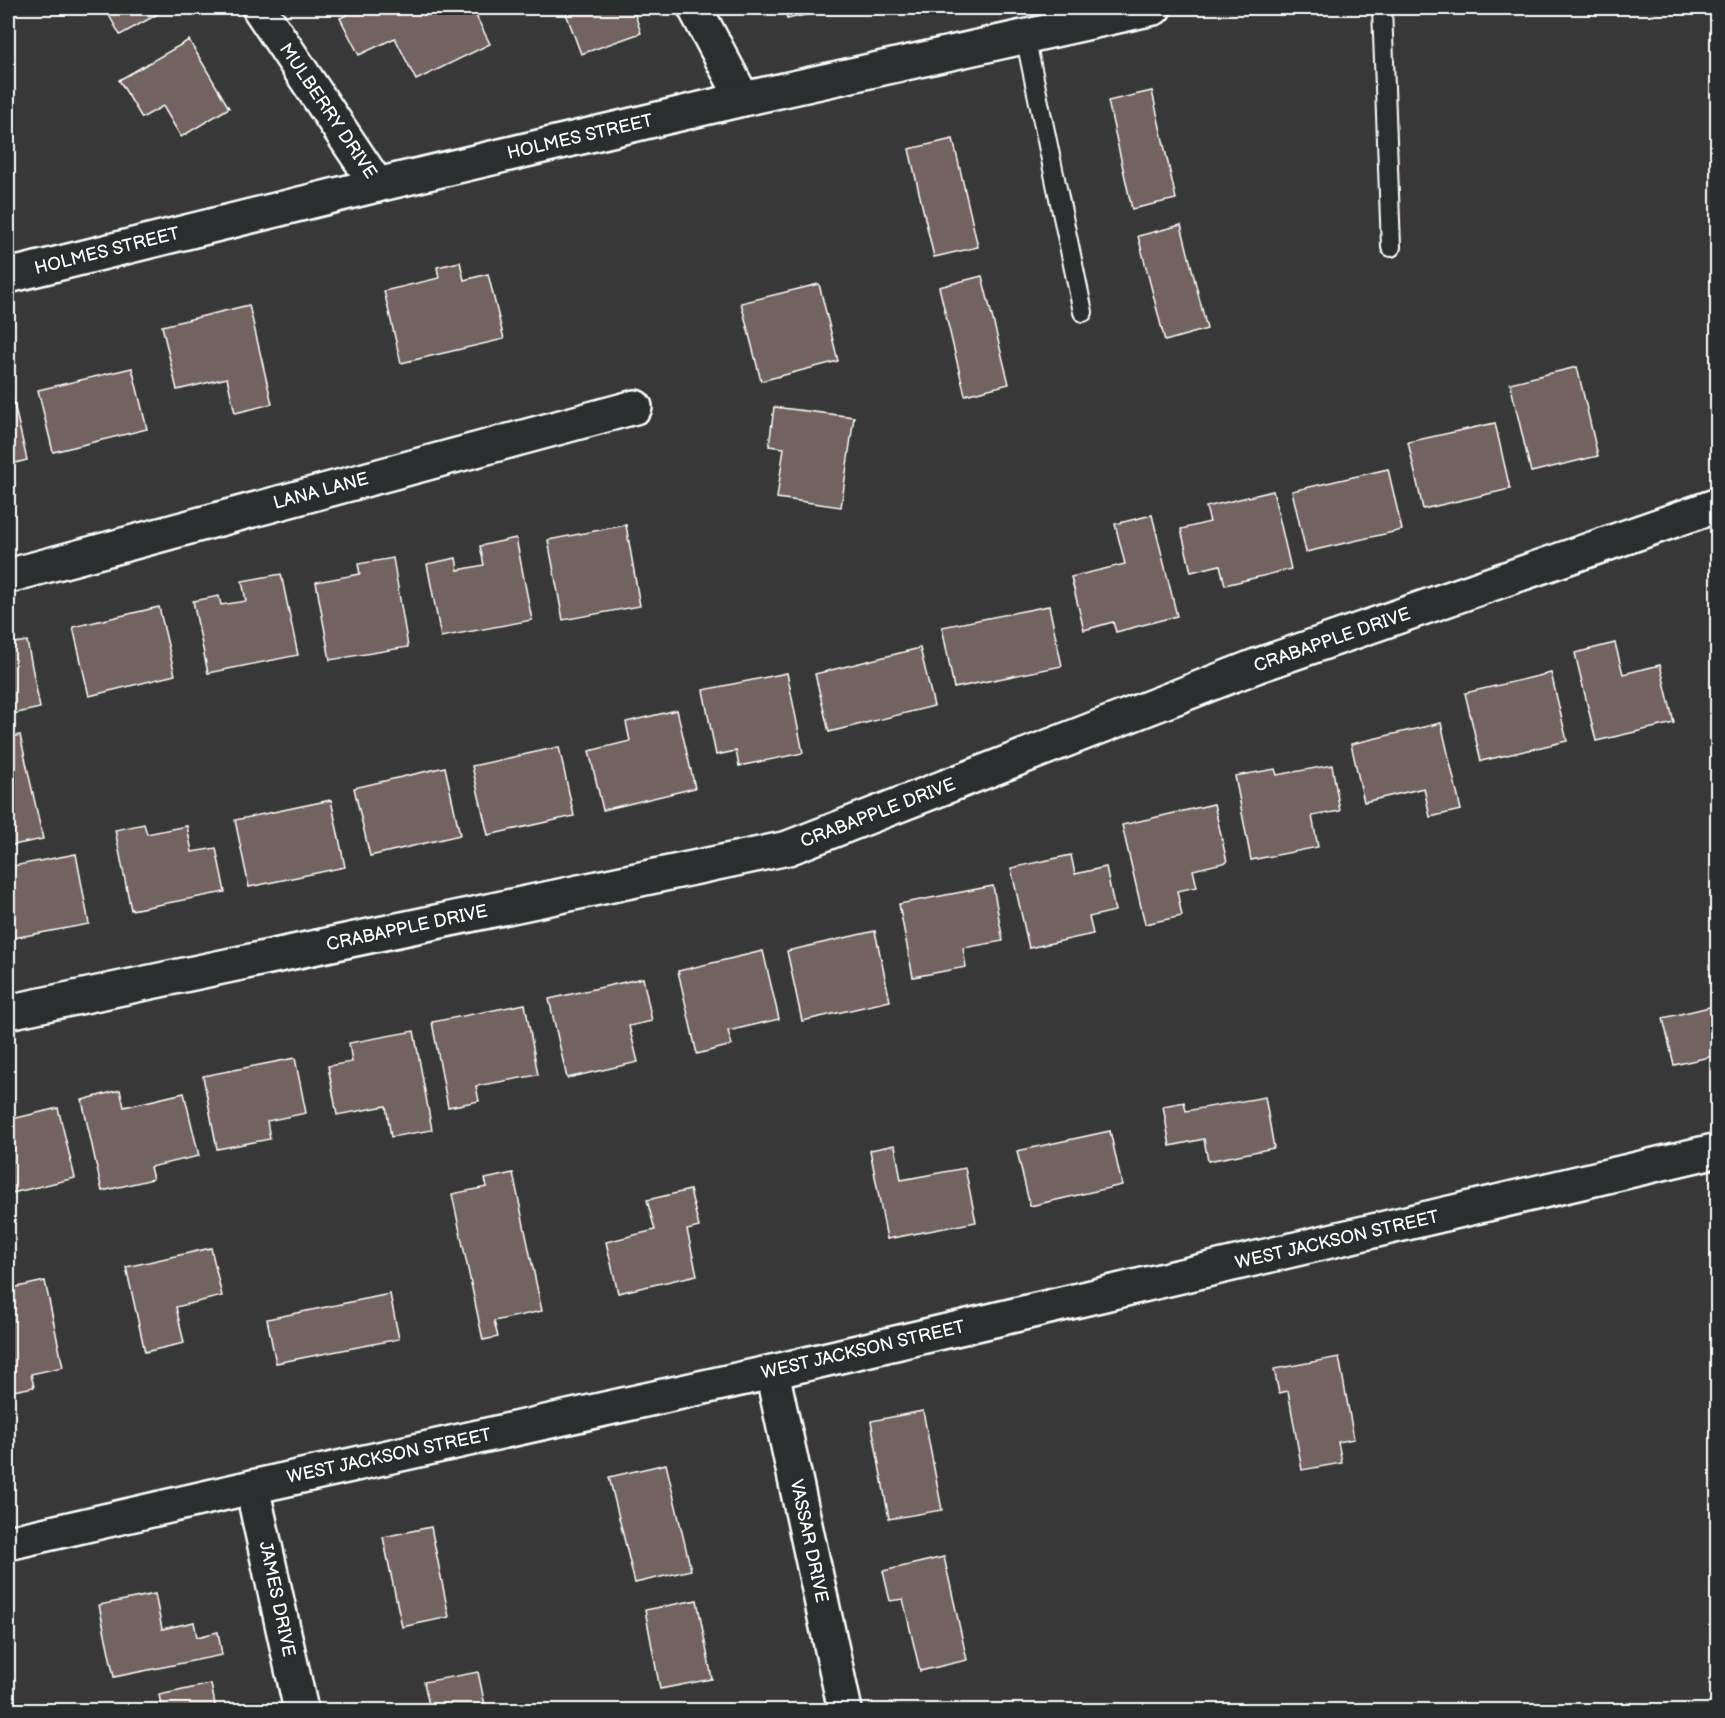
<svg xmlns="http://www.w3.org/2000/svg" width="1725" height="1718" font-family="'Balsamiq Sans',sans-serif">
<rect width="100%" height="100%" fill="#383838"/>
<filter id="ink" filterUnits="userSpaceOnUse"><feTurbulence type="fractalNoise" baseFrequency=".0167" numOctaves="2"/><feDisplacementMap in="SourceGraphic" scale="12" xChannelSelector="R" yChannelSelector="G"/><feConvolveMatrix kernelMatrix="1 2 1 2 8 2 1 2 1" color-interpolation-filters="sRGB"/></filter>
<g filter="url(#ink)">
<g fill="#726361" stroke="#fff" stroke-width="1.5">
<polygon points="105,8 167,8 167,9 120,35"/>
<polygon points="362,8 440,8 442,11 449,8 472,8 490,44 416,80 395,38 359,55 340,18"/>
<polygon points="564,8 633,8 641,33 581,54"/>
<polygon points="785,8 836,8 787,19"/>
<polygon points="189,40 229,108 181,137 163,106 142,118 119,80"/>
<polygon points="1152,91 1176,199 1132,209 1108,101"/>
<polygon points="953,139 978,247 934,257 909,149"/>
<polygon points="1181,225 1207,329 1165,341 1138,236"/>
<polygon points="460,262 464,280 488,274 504,339 401,363 384,291 439,278 437,267"/>
<polygon points="982,276 1009,384 965,395 939,287"/>
<polygon points="819,284 838,361 761,381 741,303"/>
<polygon points="249,305 272,404 235,413 227,378 177,390 162,326"/>
<polygon points="1577,367 1598,456 1531,472 1510,383"/>
<polygon points="132,368 147,429 53,452 38,390"/>
<polygon points="12,395 27,460 8,465 8,396"/>
<polygon points="774,407 854,417 841,507 777,498 784,448 769,446"/>
<polygon points="1495,423 1510,489 1423,509 1408,442"/>
<polygon points="1388,469 1402,530 1306,552 1292,491"/>
<polygon points="1273,491 1291,569 1225,585 1220,565 1191,572 1181,529 1210,522 1206,507"/>
<polygon points="1152,515 1177,616 1116,632 1113,622 1084,630 1071,577 1125,564 1115,524"/>
<polygon points="626,525 640,606 563,620 548,540"/>
<polygon points="516,538 532,620 441,637 427,564 456,558 458,570 484,565 480,546"/>
<polygon points="393,558 408,647 330,660 316,582 360,574 358,564"/>
<polygon points="281,574 298,655 208,673 193,601 219,596 221,605 246,601 242,581"/>
<polygon points="1049,606 1062,666 954,688 942,627"/>
<polygon points="159,607 175,675 89,696 73,627"/>
<polygon points="27,641 40,708 8,715 8,644"/>
<polygon points="1615,643 1623,674 1660,665 1674,723 1596,741 1575,653"/>
<polygon points="920,648 934,706 829,732 815,674"/>
<polygon points="787,673 803,753 739,766 736,751 716,755 703,690"/>
<polygon points="1551,673 1567,741 1481,761 1465,693"/>
<polygon points="677,710 695,788 603,810 589,751 630,741 626,722"/>
<polygon points="1441,723 1461,810 1430,817 1424,788 1364,802 1351,744"/>
<polygon points="20,735 43,839 8,846 8,738"/>
<polygon points="559,747 574,816 488,835 472,766"/>
<polygon points="1332,765 1340,811 1312,816 1318,847 1251,860 1235,776 1275,769 1277,775"/>
<polygon points="445,767 460,835 370,856 354,788"/>
<polygon points="331,800 345,867 249,887 235,820"/>
<polygon points="1214,804 1227,862 1193,870 1197,887 1177,891 1182,916 1145,924 1122,825"/>
<polygon points="144,824 147,834 187,826 192,852 216,848 225,892 131,910 115,830"/>
<polygon points="76,854 89,924 8,939 8,867"/>
<polygon points="1071,855 1075,874 1106,867 1115,911 1089,917 1093,934 1029,948 1011,868"/>
<polygon points="993,886 1003,941 963,948 966,967 913,977 899,904"/>
<polygon points="875,931 890,1001 802,1021 787,951"/>
<polygon points="763,951 779,1019 728,1031 732,1045 697,1054 678,971"/>
<polygon points="643,978 652,1021 629,1026 638,1062 567,1078 549,999"/>
<polygon points="525,1004 538,1075 476,1086 479,1101 448,1107 432,1022"/>
<polygon points="1718,1005 1718,1055 1674,1065 1663,1018"/>
<polygon points="414,1031 432,1130 391,1137 386,1106 337,1115 328,1066 352,1062 349,1043"/>
<polygon points="295,1058 306,1113 267,1121 270,1139 217,1149 203,1076"/>
<polygon points="120,1090 124,1107 184,1093 199,1156 150,1167 153,1179 102,1191 82,1100"/>
<polygon points="1265,1097 1274,1148 1208,1161 1204,1139 1170,1146 1163,1106 1184,1102 1186,1111"/>
<polygon points="58,1108 75,1178 8,1194 8,1120"/>
<polygon points="1110,1131 1122,1185 1030,1206 1017,1151"/>
<polygon points="895,1145 901,1180 965,1168 976,1222 887,1239 870,1150"/>
<polygon points="513,1173 542,1311 494,1321 498,1337 483,1340 452,1194 487,1187 485,1179"/>
<polygon points="690,1190 699,1227 687,1230 697,1275 618,1293 606,1242 655,1230 647,1200"/>
<polygon points="211,1248 222,1296 176,1307 184,1343 145,1352 126,1267"/>
<polygon points="45,1281 63,1367 31,1374 34,1387 8,1392 8,1289"/>
<polygon points="390,1294 399,1339 276,1363 267,1319"/>
<polygon points="1339,1357 1354,1439 1338,1442 1342,1463 1302,1470 1288,1391 1279,1393 1274,1369"/>
<polygon points="923,1411 942,1510 889,1519 871,1421"/>
<polygon points="666,1464 691,1570 635,1583 609,1477"/>
<polygon points="431,1527 449,1617 402,1627 383,1537"/>
<polygon points="944,1557 967,1660 920,1671 903,1599 890,1601 883,1571"/>
<polygon points="155,1594 162,1629 194,1622 197,1637 218,1632 222,1655 114,1677 99,1605"/>
<polygon points="697,1600 712,1679 660,1689 645,1610"/>
<polygon points="478,1672 486,1710 430,1710 424,1682"/>
<polygon points="211,1684 216,1710 152,1710 162,1709 159,1695"/>
</g>
<g fill="none" stroke-linecap="round" stroke-linejoin="round">
<defs>
<g id="lane">
<polyline points="1382,8 1391,247"/>
<polyline points="1025,36 1083,312"/>
</g>
<g id="street">
<polyline points="259,8 377,185"/>
<polyline points="695,8 743,99"/>
<polyline points="8,276 377,185 743,99 1154,8"/>
<polyline points="8,576 635,407"/>
<polyline points="8,1012 788,848 1256,666 1718,505"/>
<polyline points="772,1372 845,1710"/>
<polyline points="252,1487 301,1710"/>
</g>
<polyline id="secondary" points="8,1543 252,1487 772,1372 1718,1150"/>
</defs>
<use href="#lane" stroke="#fff" stroke-width="22"/>
<use href="#street" stroke="#fff" stroke-width="38"/>
<use href="#secondary" stroke="#fff" stroke-width="38"/>
<use href="#lane" stroke="#2a2d2e" stroke-width="18"/>
<use href="#street" stroke="#2a2d2e" stroke-width="33"/>
<use href="#secondary" stroke="#2a2d2e" stroke-width="33"/>
</g>
</g>
<g text-anchor="middle" dominant-baseline="central" stroke-width="6" stroke-linejoin="round" paint-order="stroke">
<g font-size="18" fill="#fff" stroke="#2a2d2e">
<text transform="translate(328 111) rotate(56)">MULBERRY DRIVE</text>
<text transform="translate(580 137) rotate(-13)">HOLMES STREET</text>
<text transform="translate(107 251) rotate(-14)">HOLMES STREET</text>
<text transform="translate(321 491) rotate(-15)">LANA LANE</text>
<text transform="translate(1332 640) rotate(-19)">CRABAPPLE DRIVE</text>
<text transform="translate(878 813) rotate(-21)">CRABAPPLE DRIVE</text>
<text transform="translate(407 928) rotate(-12)">CRABAPPLE DRIVE</text>
<text transform="translate(1337 1240) rotate(-13)">WEST JACKSON STREET</text>
<text transform="translate(863 1350) rotate(-13)">WEST JACKSON STREET</text>
<text transform="translate(389 1456) rotate(-12)">WEST JACKSON STREET</text>
<text transform="translate(809 1541) rotate(78)">VASSAR DRIVE</text>
<text transform="translate(277 1599) rotate(78)">JAMES DRIVE</text>
</g>
</g>
<rect width="1725" height="1718" fill="none" stroke="#2a2d2e" stroke-width="30"/>
<rect x="15" y="15" width="1695" height="1688" fill="none" stroke="#fff" stroke-width="2" filter="url(#ink)"/>
</svg>
